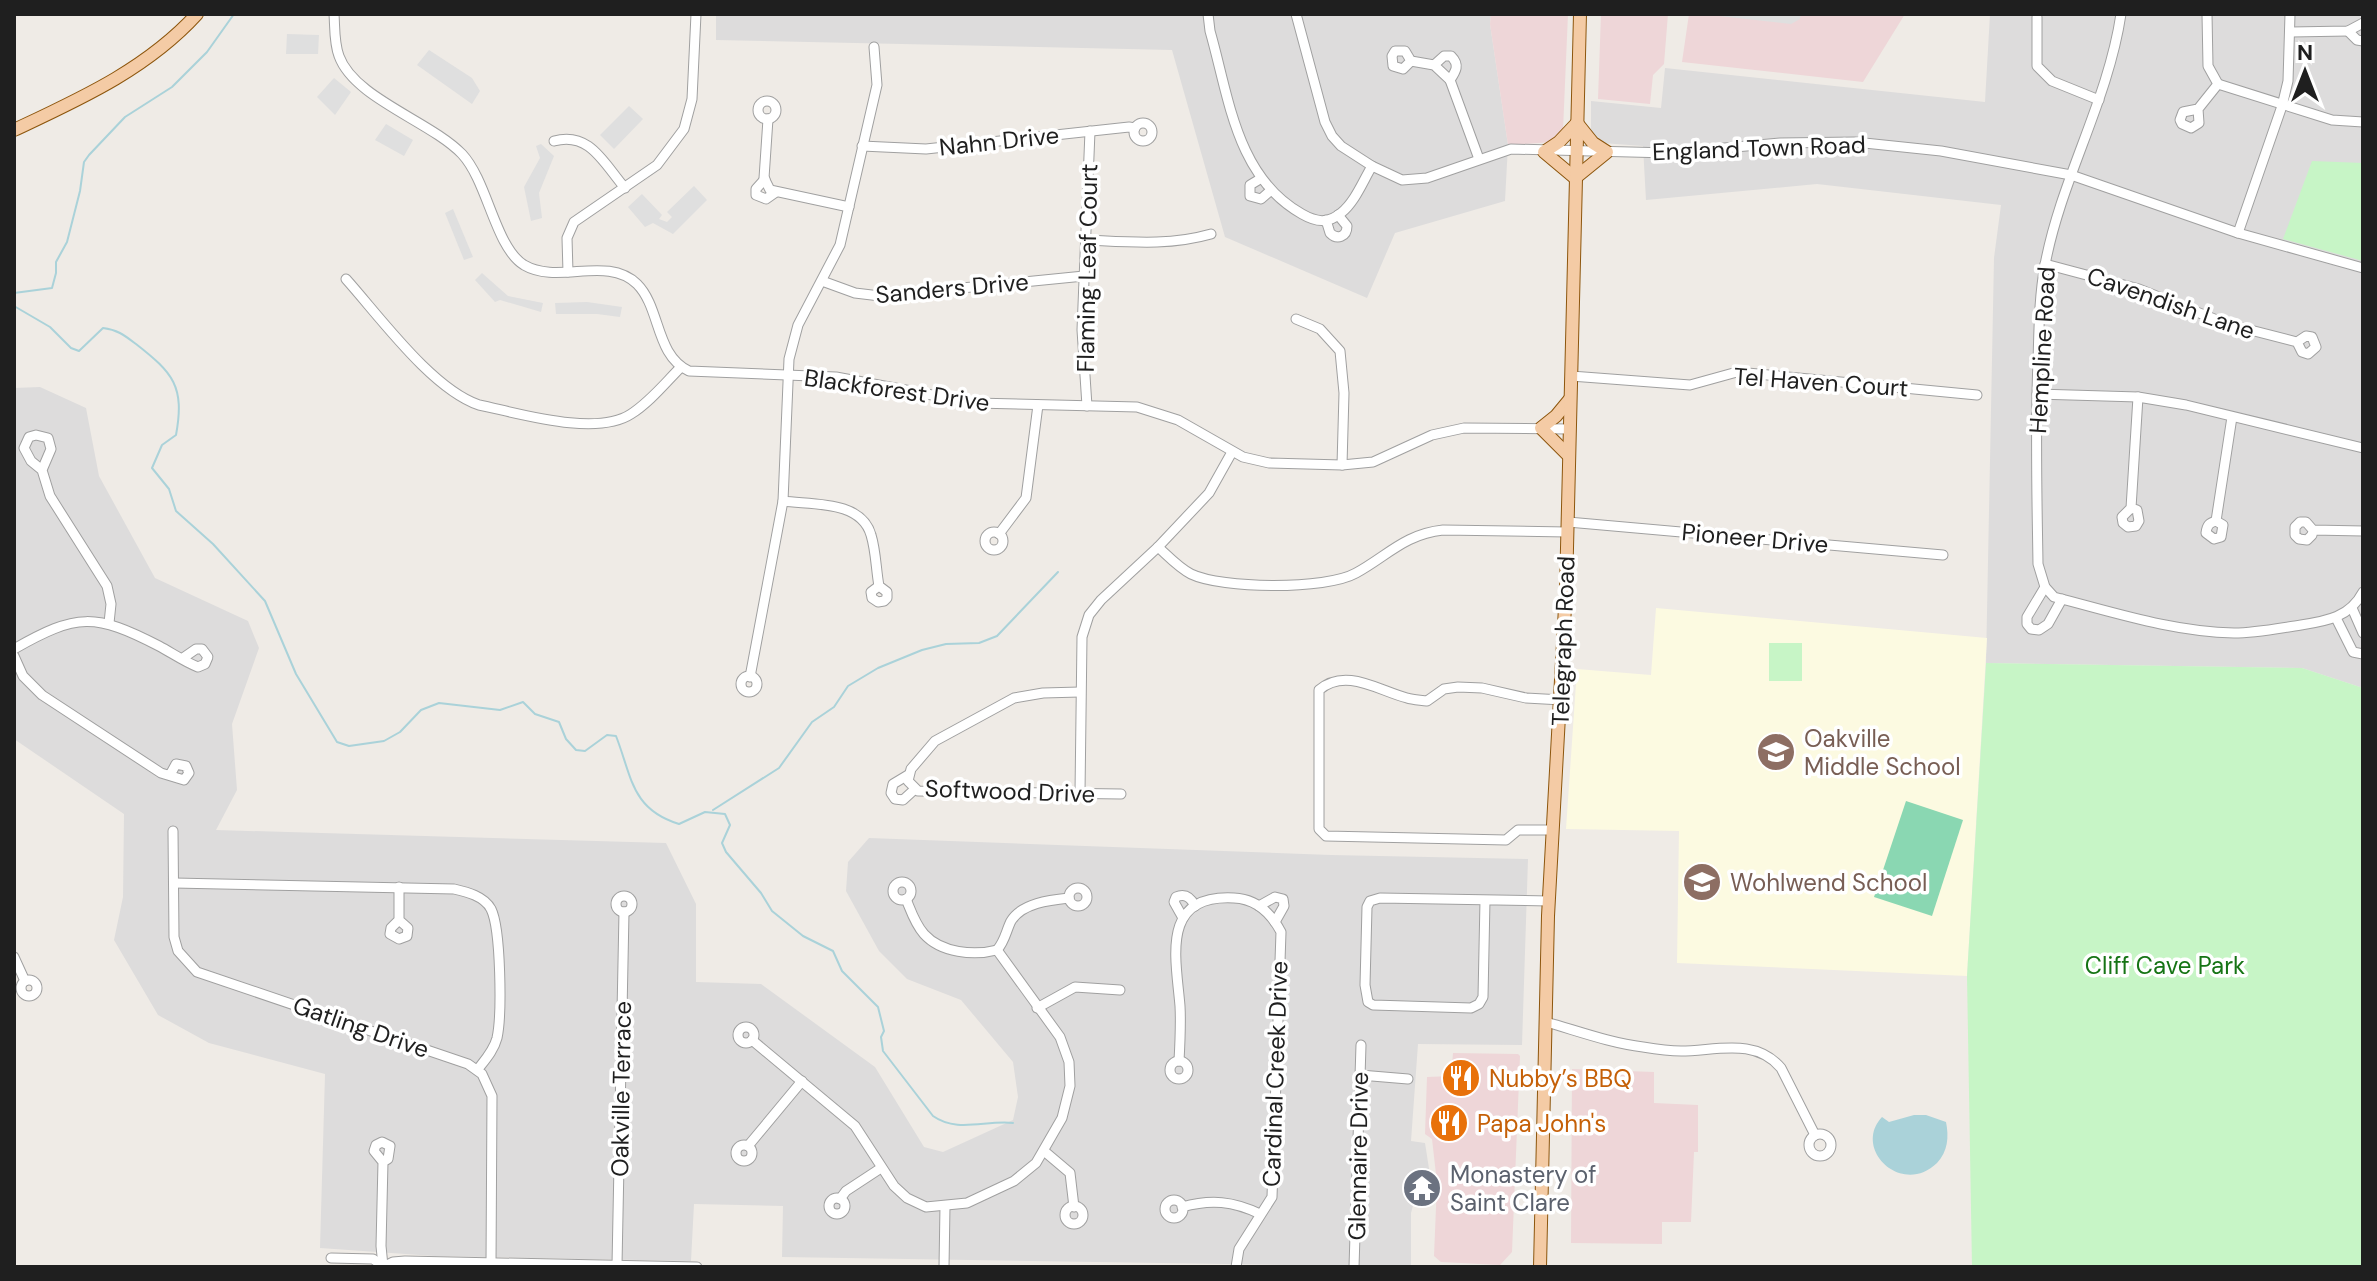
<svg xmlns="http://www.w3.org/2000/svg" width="2377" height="1281" font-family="'DM Sans',sans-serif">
<rect width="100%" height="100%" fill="#efebe6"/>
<g fill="#dddcdc">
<polygon points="716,14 1491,14 1490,24 1508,145 1505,201 1395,233 1367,298 1225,237 1172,50 716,40"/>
<polygon points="1990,14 2363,14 2363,688 2302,668 1986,663 1994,258 2001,205 1817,184 1646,200 1643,146 1602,143 1591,137 1591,101 1661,108 1665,68 1985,102"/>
<polygon points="40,387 86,408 99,476 155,578 248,621 259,648 232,724 237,790 216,830 666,843 696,904 696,982 761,984 875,1067 924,1147 943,1152 1013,1120 1018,1097 1013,1062 961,1000 907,979 879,951 846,891 848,862 869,838 1331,855 1528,859 1522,1045 1418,1044 1411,1141 1425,1143 1430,1175 1422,1197 1415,1198 1411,1213 1411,1267 782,1257 783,1206 694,1204 691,1261 434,1256 320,1248 325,1074 209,1043 158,1015 114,940 123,897 124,814 14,739 14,388"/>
</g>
<g fill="#eed6d8">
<polygon points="1491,14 1568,14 1563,130 1554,142 1508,145 1490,24"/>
<polygon points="1601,14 1668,14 1664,64 1653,75 1650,104 1598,99"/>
<polygon points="1689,14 1905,14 1863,82 1682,62"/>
<polygon points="1453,1053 1518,1054 1520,1056 1512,1252 1500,1265 1441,1262 1434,1256 1437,1183 1432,1139 1425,1134 1427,1077 1451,1076"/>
<polygon points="1572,1069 1654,1072 1654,1103 1698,1105 1698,1152 1694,1152 1691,1222 1662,1222 1662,1244 1571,1243"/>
</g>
<polygon fill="#fcfae1" points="1656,608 1987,638 1967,976 1677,963 1679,831 1566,829 1577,669 1651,675"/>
<g fill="#c7f5c6">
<polygon points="2312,161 2363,163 2363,261 2283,239"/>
<rect x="1769" y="643" width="33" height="38"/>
<polygon points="1986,663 2302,668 2363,688 2363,1267 1972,1267 1967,976"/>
</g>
<polygon fill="#8ad7b2" points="1906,801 1963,820 1932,916 1874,897"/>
<g fill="#dfdfdf">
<polygon points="1701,14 1801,14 1800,19 1791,24"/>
<polygon points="287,34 319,35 318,54 286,54"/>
<polygon points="429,50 472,78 480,91 472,104 417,65"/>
<polygon points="334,78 351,92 335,115 317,97"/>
<polygon points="629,106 643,119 614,149 600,135"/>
<polygon points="386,124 413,140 404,156 375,140"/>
<polygon points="541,144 554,156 539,193 542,218 531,221 524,187 540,158 536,146"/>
<polygon points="694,186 707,200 673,234 653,223 645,227 628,207 642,194 662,215 659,219 667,222 672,217 667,212"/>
<polygon points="453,209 473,257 464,260 445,213"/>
<polygon points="482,273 508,296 543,303 541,312 500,300 495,302 475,280"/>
<polygon points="587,302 622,307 620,317 597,314 556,314 555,303"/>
</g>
<path fill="#aad2d9" d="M1914,1115H1926L1946,1122C1949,1137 1948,1151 1937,1163C1902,1197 1852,1149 1882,1117L1889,1122Z"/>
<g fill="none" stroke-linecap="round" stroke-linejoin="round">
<g stroke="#aad2d9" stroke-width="2">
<polyline points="14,293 52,288 56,273 56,262 67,242 80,191 84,162 89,155 125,117 172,87 207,52 234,14"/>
<path d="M14,306L50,327L71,348L79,351L103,328C118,330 124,335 136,344C173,373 185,386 176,435L162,445L152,468L169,489L176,511L213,544L265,601L296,674L337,742L349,746L384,741L400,732L421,710L439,703L500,710L523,702L535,714L559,722L566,739L576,750L585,751L607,735L616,736C632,777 631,809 679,824L705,812L725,814L730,825L722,843L726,852L761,893L772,911L803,936L833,951L842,971L878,1007L884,1031L881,1037L883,1051L933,1116C957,1133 985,1120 1013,1123"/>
<polyline points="713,810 779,768 812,722 834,707 848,686 878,668 922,650 946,644 979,643 997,636 1058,572"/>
</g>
<defs>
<g id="minor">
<path d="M334,14C335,28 334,43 339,56C354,98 430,121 462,154C488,182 495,247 524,265C558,285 607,255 637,284C661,308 655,355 689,371L836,377L975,403L1137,407L1178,420L1243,457L1269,463L1342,465L1373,462L1432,435L1464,428L1570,429"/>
<path d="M1208,14L1210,31C1229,97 1236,177 1302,214C1316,222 1328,224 1341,213C1355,202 1363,181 1372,166"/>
<polyline points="1296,14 1325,122 1332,136 1341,146 1372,166 1402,180 1427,178 1511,149 1669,153 1780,143 1855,142 1941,151 2071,175 2238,233 2363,268"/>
<path d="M2121,14C2108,101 2061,179 2045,265C2039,297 2039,330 2038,362C2035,429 2037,497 2038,564L2045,587L2054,597C2113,612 2173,632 2234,633C2256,633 2280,628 2301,625C2327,621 2350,617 2363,592"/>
<polyline points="2037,17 2037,66 2052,81 2099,100"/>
<polyline points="2348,31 2357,40 2363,41"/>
<polyline points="2291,32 2348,31 2363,23"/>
<polyline points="1411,61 1403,69 1393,66 1392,56 1395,51 1405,51 1411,61 1434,65 1450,80 1479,159"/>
<path d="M1434,65L1444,56H1451C1460,65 1456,71 1450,80"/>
<polyline points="2218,84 2332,120 2363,122"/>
<circle cx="767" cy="110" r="9"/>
<polyline points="2198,109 2183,112 2180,120 2182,124 2191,128 2199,123 2198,109 2218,84 2208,66 2207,14"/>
<polyline points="768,119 764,178 770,190 849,207"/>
<circle cx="1143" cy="132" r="9"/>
<path d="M554,141C590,131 604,164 625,188"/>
<polyline points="862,146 926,149 1129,127 1135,128"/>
<polyline points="765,179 756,189 756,195 766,199 776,192"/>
<polyline points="1260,179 1250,185 1250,196 1261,199 1270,191"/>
<path d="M1326,220L1330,233C1337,240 1347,237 1347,226L1338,215"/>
<polyline points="2238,233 2282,106 2288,81 2290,14"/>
<path d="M1087,240C1130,242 1169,246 1211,234"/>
<polyline points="2045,264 2139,289 2227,324 2297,342 2302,352 2308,354 2316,347 2312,337 2306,336 2297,342"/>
<polyline points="568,272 567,238 574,222 657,165 684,129 692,99 696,14"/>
<path d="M346,279C380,317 432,389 479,405C518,413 596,437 631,414C650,402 665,383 681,367"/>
<polyline points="822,281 855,293 880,296 1084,276"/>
<polyline points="1296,319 1320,329 1340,351 1344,393 1342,465"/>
<polyline points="1571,376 1690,385 1737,372 1977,395"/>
<polyline points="2037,394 2138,397 2186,405 2363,448"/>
<polyline points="1087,406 1082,330 1090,131"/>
<polyline points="42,470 31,461 24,448 29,437 36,435 48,438 51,449 42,470 50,496 107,586 111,604 109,623"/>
<path d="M783,501C812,505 861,500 871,535C876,551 876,570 879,586L887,592V598L884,601L878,602L872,598L871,592L879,586"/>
<polyline points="2131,508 2137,510 2139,521 2136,526 2128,527 2123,523 2122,517 2131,508 2138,397"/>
<path d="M2216,521L2223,525L2221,537L2214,539L2206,533C2207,525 2209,523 2216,521L2232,417"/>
<polyline points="1568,522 1943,555"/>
<polyline points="2313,530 2312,535 2307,540 2299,539 2295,535 2295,527 2300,522 2306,522 2313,530 2363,531"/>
<circle cx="994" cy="541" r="9"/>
<polyline points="999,534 1026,498 1038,405"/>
<path d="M1158,547C1168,556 1179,568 1191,574C1222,589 1326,590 1356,573C1387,556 1405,534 1443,530L1567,532"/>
<polyline points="2045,587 2027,617 2027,624 2031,629 2039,630 2048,624 2062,599"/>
<polyline points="2352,608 2363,633"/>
<polyline points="2336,618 2353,652 2363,654"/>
<path d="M14,649C77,613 95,613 159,646C172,653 185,662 198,667L205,664L208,657L202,649H196L183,658"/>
<polyline points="14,656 23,676 42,695 161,773 184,780 189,773 186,766 176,764 170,775"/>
<circle cx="749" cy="684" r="8"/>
<polyline points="750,677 783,501 789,359 798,325 840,245 877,85 874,47"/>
<polyline points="1080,692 1043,693 1014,698 935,741 911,769 908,781 918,791 1121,794"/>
<polyline points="908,775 893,784 891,793 895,799 903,800 915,789"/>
<polyline points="1080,793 1082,637 1089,615 1101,600 1158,547 1209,493 1232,452"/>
<path d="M1553,830H1518L1506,840L1326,836L1319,829V690C1346,667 1379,691 1407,698C1413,700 1421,700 1427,701L1444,689L1458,687L1482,688L1526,698L1562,700"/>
<polyline points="173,831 174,937 178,951 197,972 468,1064 482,1074 492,1096 491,1263"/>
<circle cx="902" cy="891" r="9"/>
<path d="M174,883L454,889C467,892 484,896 491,909C501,929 502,1015 497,1038C494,1050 485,1060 478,1069"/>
<circle cx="1078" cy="897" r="9"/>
<circle cx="624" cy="904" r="8"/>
<path d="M906,899C911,911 915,924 924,934C941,953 974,956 997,950"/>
<polyline points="1485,900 1483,997 1479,1004 1471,1008 1373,1005 1368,1002 1365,985 1367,907 1370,901 1380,898 1549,901"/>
<polyline points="1259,906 1275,897 1283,899 1284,906 1275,922"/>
<path d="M1183,918L1174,902L1176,897C1186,893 1191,898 1195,906"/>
<polyline points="399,920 408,928 407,936 399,939 390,934 391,928 399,920 399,887"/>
<path d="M997,950C1005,941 1006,931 1011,921C1022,903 1050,900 1069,898"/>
<polyline points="14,957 25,981"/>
<circle cx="29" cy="988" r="8"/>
<polyline points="1037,1008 1075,987 1120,990"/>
<path d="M1546,1022C1578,1031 1610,1043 1643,1047C1655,1049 1668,1051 1681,1051C1715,1051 1755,1037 1781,1068L1815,1135"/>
<circle cx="746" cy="1035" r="8"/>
<polyline points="752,1040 855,1126 894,1186 907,1198 926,1207 967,1203 1014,1181 1036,1163 1062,1118 1070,1086 1069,1062 1060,1037 997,950"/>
<path d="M1179,1061C1180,1043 1181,1024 1180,1006C1176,958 1160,894 1234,898C1257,899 1271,913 1281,932L1272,1197L1239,1249L1236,1267"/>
<circle cx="1179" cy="1070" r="9"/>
<polyline points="1360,1075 1408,1079"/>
<circle cx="1820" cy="1145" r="11"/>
<circle cx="744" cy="1153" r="8"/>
<polyline points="748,1146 802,1081"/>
<polyline points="1044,1151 1070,1173 1074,1207"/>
<polyline points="383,1162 388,1159 390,1146 382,1142 376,1145 374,1151 383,1162 381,1246 383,1266"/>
<circle cx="837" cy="1206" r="8"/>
<polyline points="840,1199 846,1191 881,1168"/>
<circle cx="1174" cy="1209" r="9"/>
<circle cx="1074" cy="1215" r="9"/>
<path d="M1182,1207C1211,1199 1233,1201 1260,1214"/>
<polyline points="331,1258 373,1259 383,1266"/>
<polyline points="617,1265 624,912"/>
<polyline points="383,1267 393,1262 405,1261 697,1267"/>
<polyline points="944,1267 945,1206"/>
<polyline points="1354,1267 1361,1045"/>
</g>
<g id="major">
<path d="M14,130C80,99 147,69 197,14"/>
<polyline points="1575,178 1544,152 1559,142 1577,123"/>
<polyline points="1575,178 1607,152 1593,143 1577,123"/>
<polyline points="1569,456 1541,428 1556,416 1570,399"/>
<polyline points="1540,1267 1548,916 1566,589 1580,14"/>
</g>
</defs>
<use href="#minor" stroke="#a0a0a0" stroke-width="11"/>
<use href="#major" stroke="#8d560d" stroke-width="14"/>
<use href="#minor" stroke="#fff" stroke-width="9"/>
<use href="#major" stroke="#f4cba5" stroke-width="12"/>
</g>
<defs>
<symbol id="school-disc" viewBox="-11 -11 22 22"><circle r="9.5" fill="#8d6e63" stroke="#fff"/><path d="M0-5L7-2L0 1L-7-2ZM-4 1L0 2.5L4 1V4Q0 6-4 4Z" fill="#fff"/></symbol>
<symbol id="restaurant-disc" viewBox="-11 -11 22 22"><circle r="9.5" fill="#e8710a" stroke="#fff"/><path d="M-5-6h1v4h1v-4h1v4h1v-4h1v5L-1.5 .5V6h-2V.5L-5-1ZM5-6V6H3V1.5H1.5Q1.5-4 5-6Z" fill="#fff"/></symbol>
<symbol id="temple-disc" viewBox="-11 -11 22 22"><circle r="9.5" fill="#6b7280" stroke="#fff"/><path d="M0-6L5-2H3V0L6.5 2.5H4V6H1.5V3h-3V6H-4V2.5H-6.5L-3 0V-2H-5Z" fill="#fff"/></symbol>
</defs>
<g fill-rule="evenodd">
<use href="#school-disc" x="1754" y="730" width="44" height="44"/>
<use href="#school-disc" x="1680" y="860" width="44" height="44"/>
<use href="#restaurant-disc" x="1439" y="1056" width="44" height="44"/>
<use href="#restaurant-disc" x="1427" y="1101" width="44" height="44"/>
<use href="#temple-disc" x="1400" y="1166" width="44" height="44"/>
</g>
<g text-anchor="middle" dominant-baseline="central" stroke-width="7" stroke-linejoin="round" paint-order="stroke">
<g font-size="24" fill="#1f1f1f" stroke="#fff">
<text transform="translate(999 141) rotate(-6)">Nahn Drive</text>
<text transform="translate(1759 148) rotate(-2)">England Town Road</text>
<text transform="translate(1087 268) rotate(-89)">Flaming Leaf Court</text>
<text transform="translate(952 288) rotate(-5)">Sanders Drive</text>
<text transform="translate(2171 303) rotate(19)">Cavendish Lane</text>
<text transform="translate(2042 350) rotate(-87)">Hempline Road</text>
<text transform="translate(1821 382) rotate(4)">Tel Haven Court</text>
<text transform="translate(897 390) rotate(8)">Blackforest Drive</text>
<text transform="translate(1755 538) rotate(5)">Pioneer Drive</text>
<text transform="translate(1563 641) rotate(-88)">Telegraph Road</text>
<text transform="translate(1010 791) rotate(2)">Softwood Drive</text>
<text transform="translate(361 1027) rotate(19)">Gatling Drive</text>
<text transform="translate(1275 1074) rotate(-88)">Cardinal Creek Drive</text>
<text transform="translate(621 1089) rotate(-89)">Oakville Terrace</text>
<text transform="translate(1358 1156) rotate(-89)">Glennaire Drive</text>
</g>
<g font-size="24" fill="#785e54" stroke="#fff" text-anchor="start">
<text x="1804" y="738">Oakville<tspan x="1804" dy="28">Middle School</tspan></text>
<text x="1730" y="882">Wohlwend School</text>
</g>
<g font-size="24" fill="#167415" stroke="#fff">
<text x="2165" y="965">Cliff Cave Park</text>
</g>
<g font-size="24" fill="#c56008" stroke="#fff" text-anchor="start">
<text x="1489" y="1078">Nubby’s BBQ</text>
<text x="1477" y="1123">Papa John's</text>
</g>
<g font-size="24" fill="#5b616d" stroke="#fff" text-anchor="start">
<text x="1450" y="1174">Monastery of<tspan x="1450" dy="28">Saint Clare</tspan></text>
</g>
</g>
<rect width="2377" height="1281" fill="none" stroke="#1f1f1f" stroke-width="32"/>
<g transform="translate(2305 72)" stroke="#ffffff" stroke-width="6" paint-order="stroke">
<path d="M0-6L14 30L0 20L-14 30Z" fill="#1f1f1f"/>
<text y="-12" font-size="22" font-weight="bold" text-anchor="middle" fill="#1f1f1f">N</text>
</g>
</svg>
